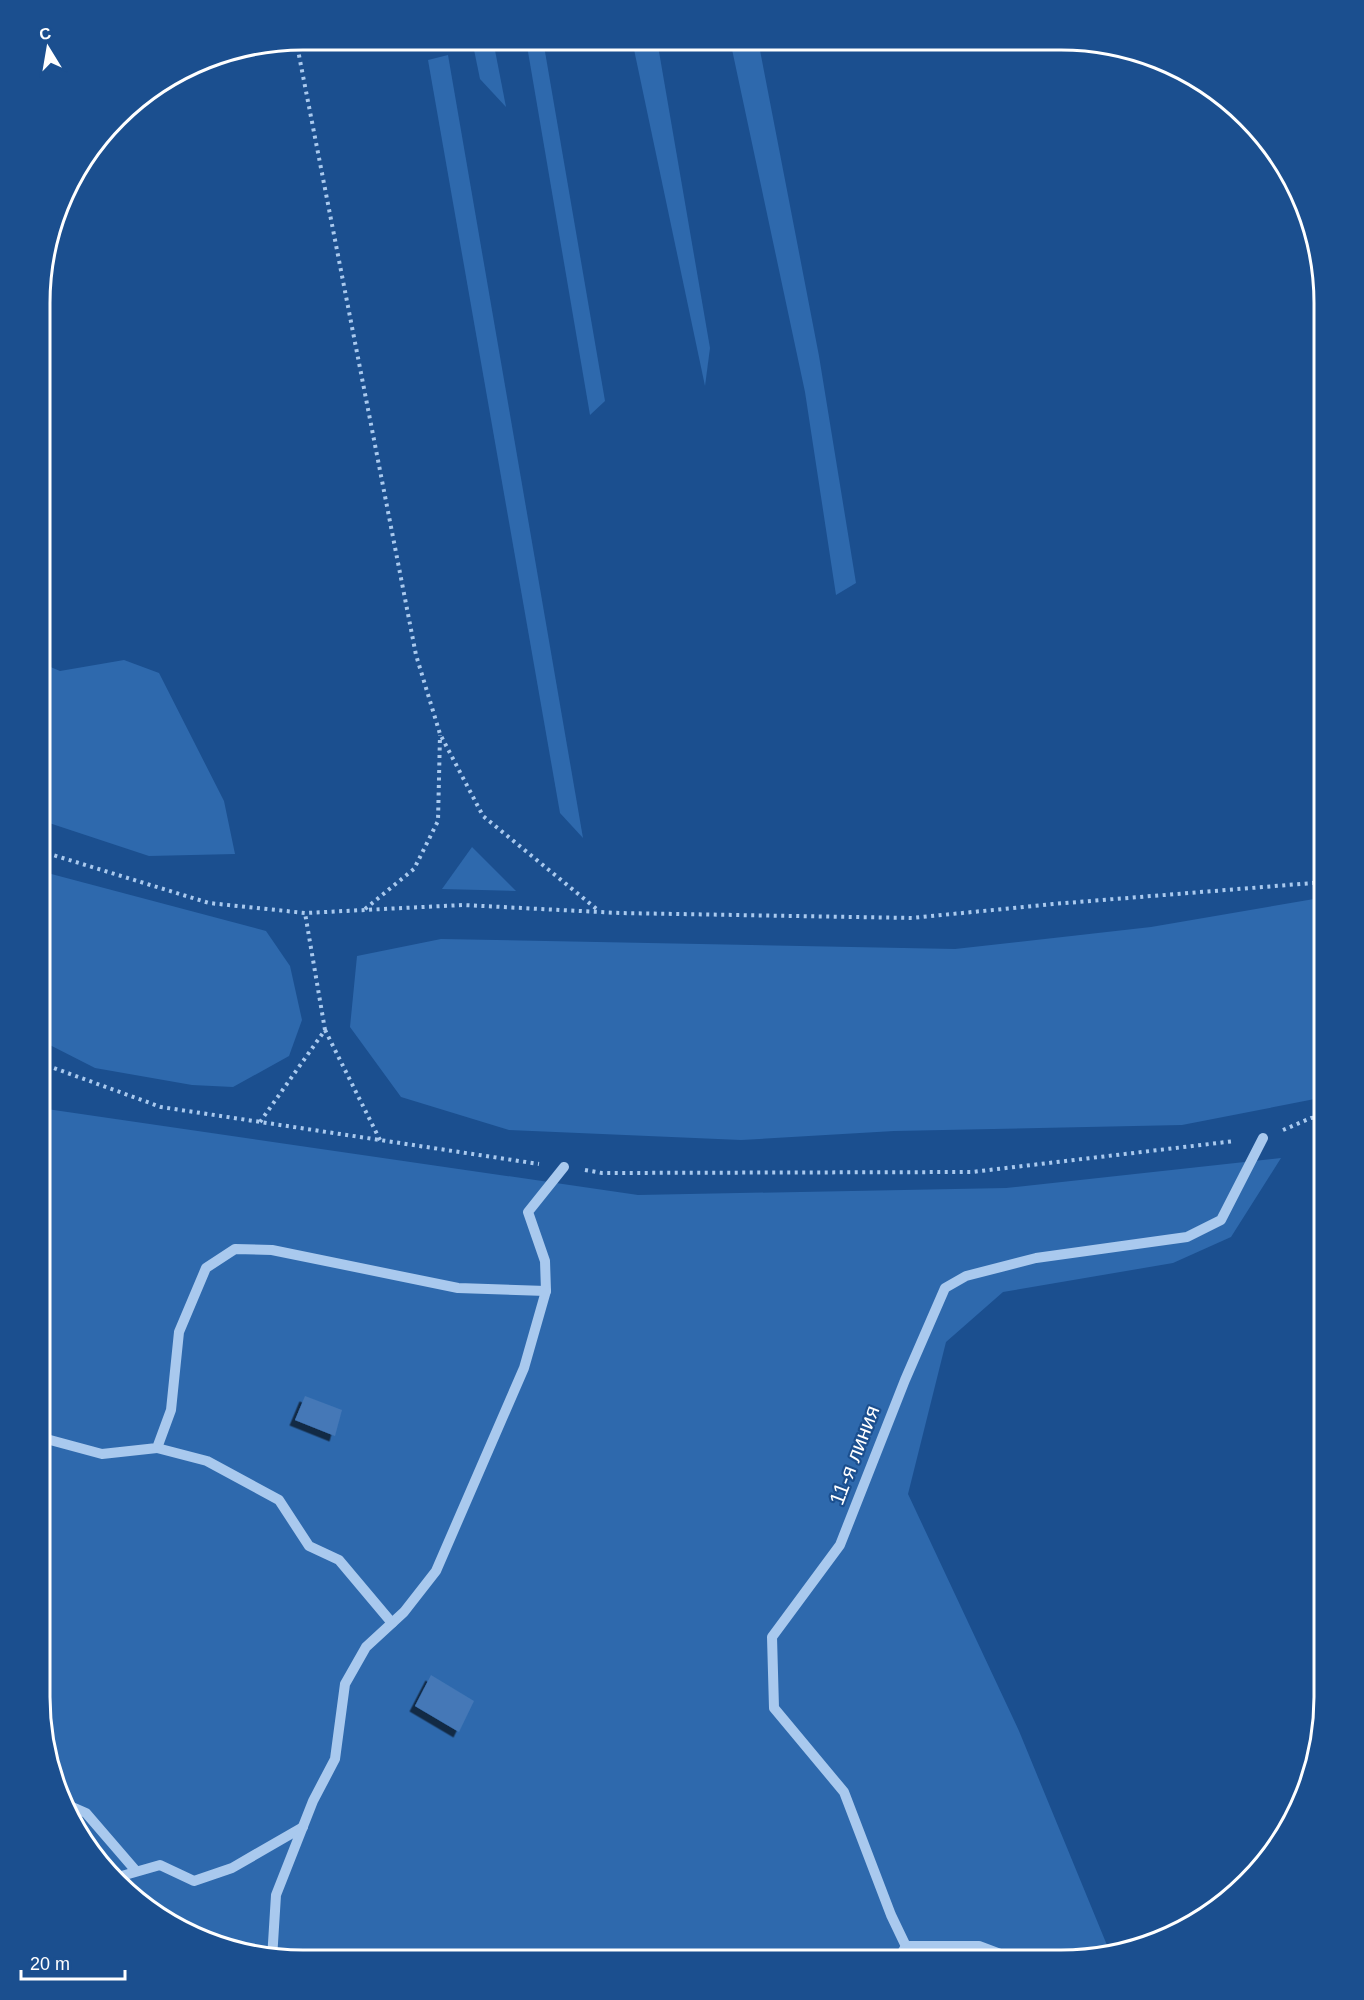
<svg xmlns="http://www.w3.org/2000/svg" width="1364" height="2000" font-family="Arial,sans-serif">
<defs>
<filter id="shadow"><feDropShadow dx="-5.5" dy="5.5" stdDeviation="0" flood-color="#0009"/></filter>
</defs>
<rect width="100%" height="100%" fill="#1b4f8f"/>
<g fill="#2e69ad">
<polygon points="472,40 493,40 506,107 480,79"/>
<polygon points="526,40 543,40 605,401 590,415"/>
<polygon points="632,40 657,40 710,348 705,386"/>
<polygon points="730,40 758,40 819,356 856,583 836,595 805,392"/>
<polygon points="448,55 583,838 560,813 428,60"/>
<polygon points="124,660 159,673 224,801 235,854 149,856 40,820 41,663 60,671"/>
<polygon points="472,847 516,891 442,889"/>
<polygon points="40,871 266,931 290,966 302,1020 289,1056 233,1087 192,1085 95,1068 40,1040"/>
<polygon points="1314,899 1325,900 1325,1097 1182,1125 894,1131 741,1140 509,1130 401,1097 350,1027 357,956 441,939 955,949 1151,927"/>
<polygon points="40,1108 638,1195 1006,1188 1281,1158 1231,1237 1173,1263 1003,1292 946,1342 908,1494 1019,1731 1109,1950 1062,1961 268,1959 202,1941 142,1907 66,1814 39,1697"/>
</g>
<g fill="#4478b7" filter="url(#shadow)">
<polygon points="305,1396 342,1410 335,1436 295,1420"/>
<polygon points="431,1675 474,1701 459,1732 415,1706"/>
</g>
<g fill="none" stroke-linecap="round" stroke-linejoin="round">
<g stroke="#a9c9ee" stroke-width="4" stroke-dasharray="3 4.5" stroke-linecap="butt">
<polyline points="296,40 416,655 440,734 483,816 599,911"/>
<polyline points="40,851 209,903 305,913 463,905 619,913 912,918 1053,904 1325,882"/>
<polyline points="365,909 414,869 438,821 440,735"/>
<polyline points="325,1030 380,1140"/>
<polyline points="40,1063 161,1107 539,1164"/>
<polyline points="260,1122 325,1030 305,913"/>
<polyline points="1283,1130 1311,1118 1325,1117"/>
<polyline points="585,1170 602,1173 972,1172 1235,1141"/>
</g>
<g stroke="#a9c9ee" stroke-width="10">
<polyline points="39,1437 102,1454 157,1448 171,1410 179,1332 206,1268 235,1249 272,1250 458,1288 546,1291"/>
<polyline points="157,1448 207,1461 279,1500 309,1546 339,1560 392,1623"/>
<polyline points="63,1803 86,1813 136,1871"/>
<polyline points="118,1877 160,1865 194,1881 232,1868 303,1827"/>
<polyline points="272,1959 276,1895 313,1801 335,1759 345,1684 366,1647 404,1612 436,1571 524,1368 546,1291 545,1261 528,1212 564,1167"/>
<polyline points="897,1961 906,1946 979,1946 1019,1961"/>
<polyline points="913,1961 891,1915 844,1792 774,1708 772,1637 840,1545 905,1380 945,1288 966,1276 1036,1258 1187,1237 1221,1220 1263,1138"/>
</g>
</g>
<g text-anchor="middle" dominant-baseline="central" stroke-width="4.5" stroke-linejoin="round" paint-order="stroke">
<g font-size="21" fill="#fff" stroke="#1b4f8f">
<text transform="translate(854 1455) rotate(-69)">11-я линия</text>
</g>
</g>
<path d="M0 0H1364V2000H0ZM303 50H1061A253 253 0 0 1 1314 303V1697A253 253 0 0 1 1061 1950H303A253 253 0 0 1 50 1697V303A253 253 0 0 1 303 50Z" fill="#1b4f8f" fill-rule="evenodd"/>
<path fill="none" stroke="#fff" stroke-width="3" d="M303 50H1061A253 253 0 0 1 1314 303V1697A253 253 0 0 1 1061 1950H303A253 253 0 0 1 50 1697V303A253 253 0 0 1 303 50Z"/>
<g transform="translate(48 48) rotate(349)" stroke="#1b4f8f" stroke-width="4.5" paint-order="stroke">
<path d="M0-4.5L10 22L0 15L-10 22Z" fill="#ffffff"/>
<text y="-9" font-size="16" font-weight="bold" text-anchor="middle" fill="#ffffff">С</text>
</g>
<path d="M21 1970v9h104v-9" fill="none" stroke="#ffffff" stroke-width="3"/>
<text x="30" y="1970" font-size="18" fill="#ffffff" stroke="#1b4f8f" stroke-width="4.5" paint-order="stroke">20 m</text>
</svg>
